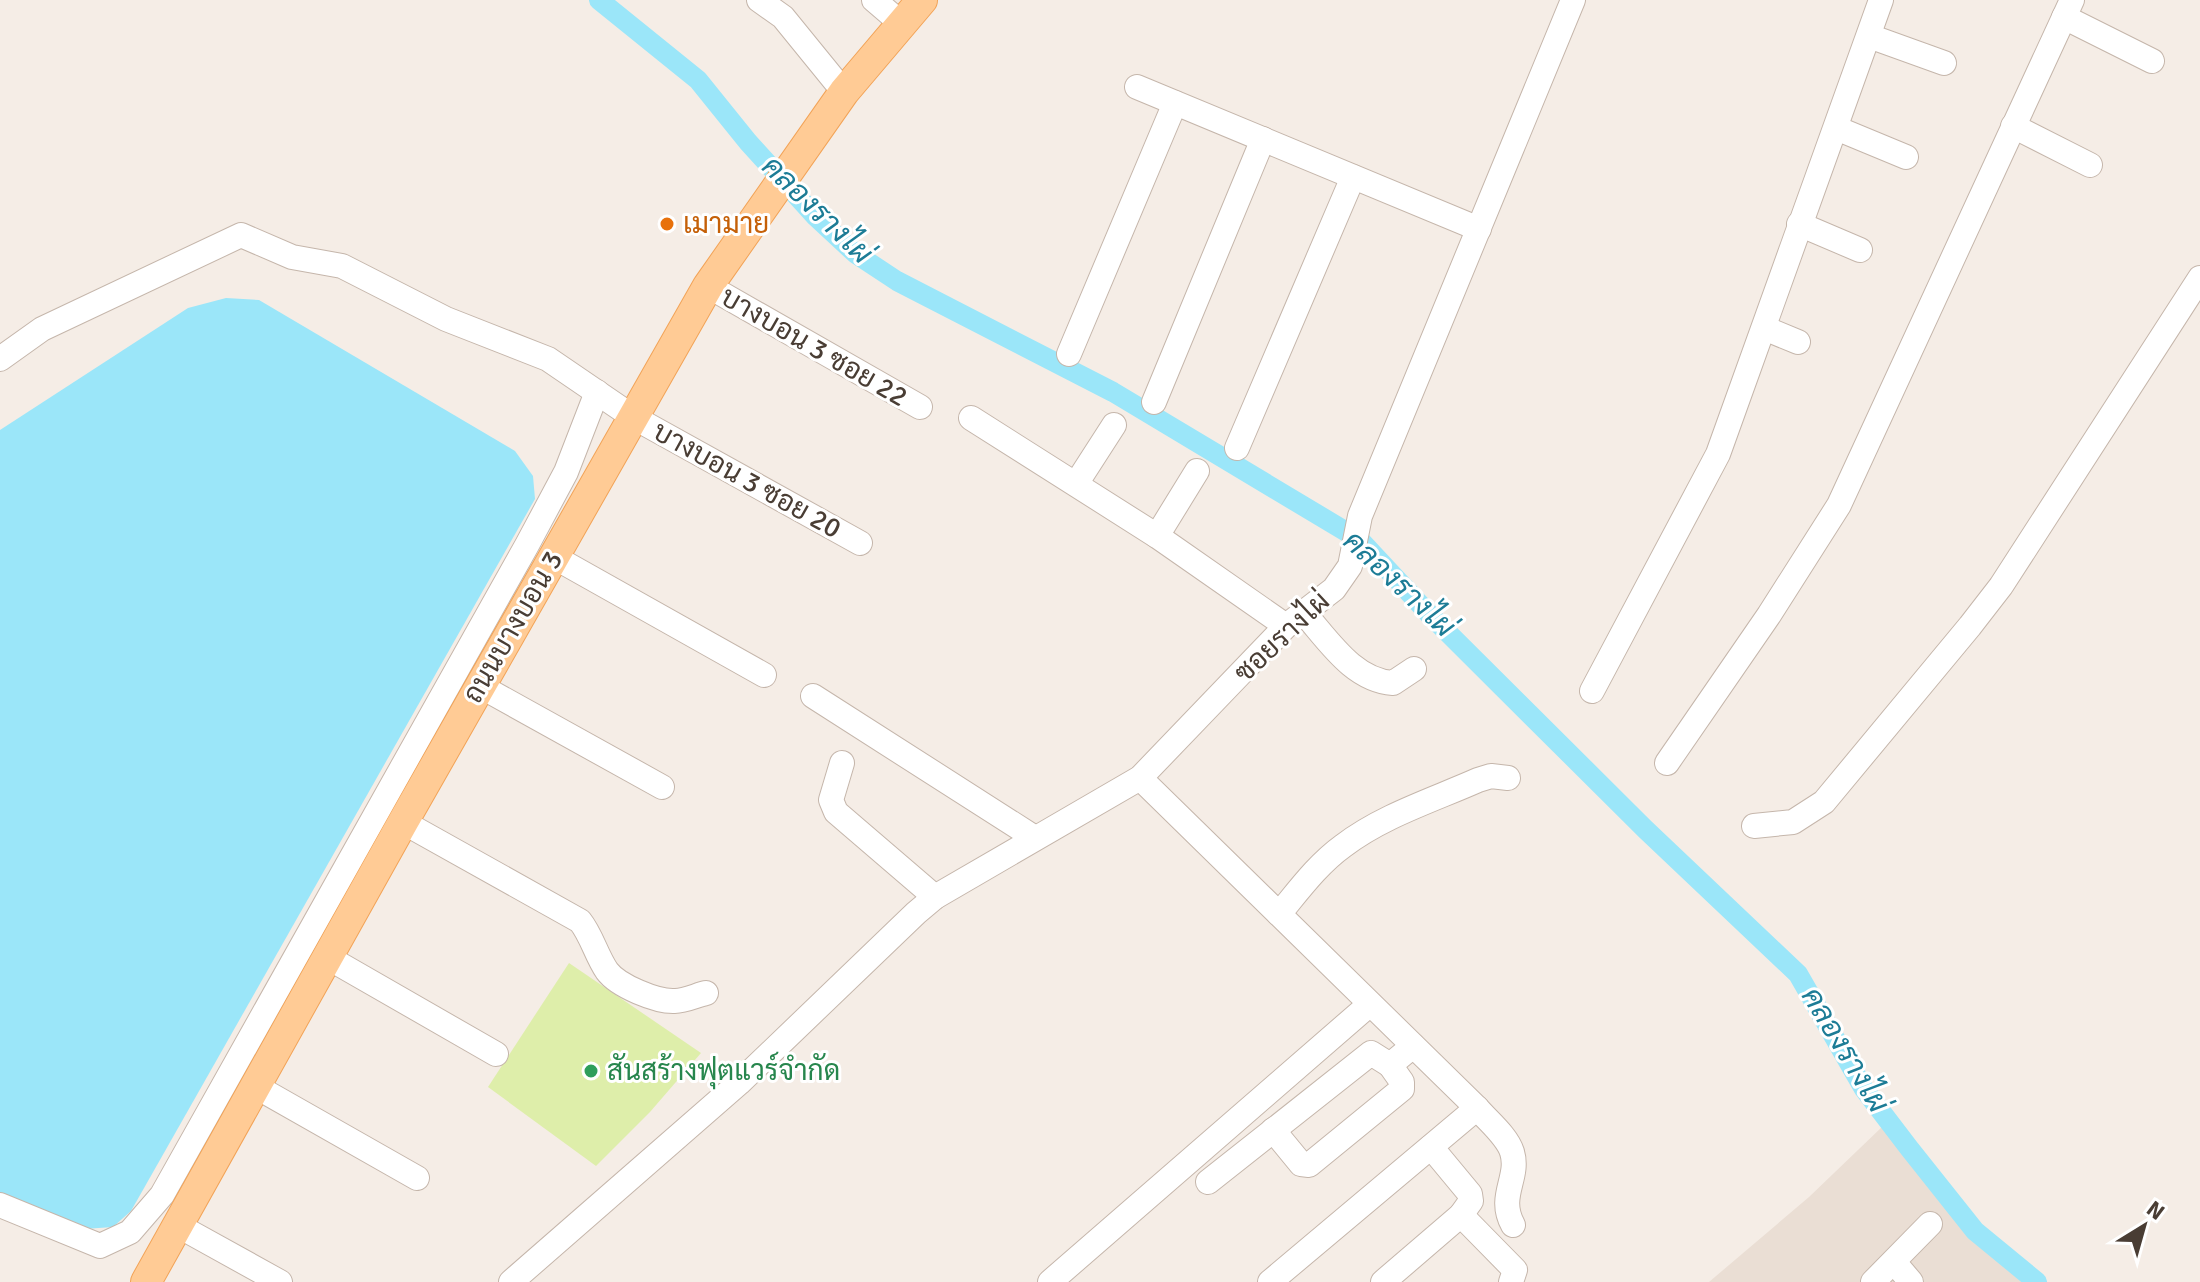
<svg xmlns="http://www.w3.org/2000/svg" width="2200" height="1282" font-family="Signika,Sarabun,sans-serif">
<rect width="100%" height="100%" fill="#f5ede6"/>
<polygon fill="#eaded4" points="1883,1126 1939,1199 1979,1245 2022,1282 1709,1282 1809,1197"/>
<polygon fill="#deeeaa" points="569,963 701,1053 650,1112 596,1166 488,1087"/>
<polygon fill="#9be6f9" points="226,298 259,300 515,451 533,476 535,499 131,1211 113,1227 84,1229 0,1193 0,430 188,308"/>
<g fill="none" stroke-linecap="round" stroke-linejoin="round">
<polyline stroke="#9be6f9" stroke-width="20" points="599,0 698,80 748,142 816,217 856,254 897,281 1113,392 1360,540 1429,614 1645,829 1798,974 1864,1089 1909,1148 1975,1231 2037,1282"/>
<defs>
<g id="minor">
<polyline points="759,0 783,17 844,92"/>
<polyline points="874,0 902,24"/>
<polyline points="2064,17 2152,61"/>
<polyline points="1869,36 1944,63"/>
<polyline points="1137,87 1479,229"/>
<polyline points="2013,126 2090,165"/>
<polyline points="1836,128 1906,157"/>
<polyline points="1799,224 1860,250"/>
<polyline points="708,286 920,407"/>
<polyline points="1764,328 1798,342"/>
<polyline points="1069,354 1175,103"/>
<polyline points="0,359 42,329 241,235 292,257 342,266 446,319 548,359 633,417 860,543"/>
<polyline points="1154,402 1263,139"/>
<polyline points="971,418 1157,536 1286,626"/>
<polyline points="1237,448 1353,177"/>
<polyline points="1076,484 1114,425"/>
<polyline points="1157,536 1197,471"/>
<polyline points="554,557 764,675"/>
<path d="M1304,613C1329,641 1353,680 1393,683L1414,669"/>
<polyline points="480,686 662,787"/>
<polyline points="1592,691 1718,454 1881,0"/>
<polyline points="813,696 1035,838"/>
<polyline points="842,763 831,800 836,812 935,897"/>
<polyline points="1667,763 1769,615 1839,505 2072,0"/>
<path d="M1140,778L1477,1108C1488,1121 1507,1136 1512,1152C1520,1178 1497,1196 1513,1225"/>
<path d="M403,822L580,921C592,936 596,955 607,971C618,986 657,1002 675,1001C685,1001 697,995 706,993"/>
<polyline points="1754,826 1793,822 1824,802 1970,626 2001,586 2200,278"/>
<path d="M1279,914C1299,890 1318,864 1343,846C1382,816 1433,800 1478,780L1491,776L1508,778"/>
<polyline points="327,957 496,1054"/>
<polyline points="255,1086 417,1178"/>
<polyline points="1273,1130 1301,1164 1309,1165 1402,1089 1402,1082 1390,1065"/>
<polyline points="1208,1182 1371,1053 1390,1065 1413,1046"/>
<polyline points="0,1205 100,1246 130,1232 162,1195 527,545 566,472 597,392"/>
<polyline points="1461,1215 1515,1270 1511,1282"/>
<polyline points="177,1225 280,1282"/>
<polyline points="1894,1262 1911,1282"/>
<polyline points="511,1282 739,1083 916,913 935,897 1140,778 1286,626 1334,589 1350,566 1360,516 1573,0"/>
<polyline points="1050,1282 1370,1004"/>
<polyline points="1270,1282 1477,1108"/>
<polyline points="1383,1282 1461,1215 1471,1201 1470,1194 1431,1147"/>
<polyline points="1873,1282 1930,1224"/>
</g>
<polyline id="major" points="146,1282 403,822 708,286 844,92 922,0"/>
</defs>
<use href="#minor" stroke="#c5b6ab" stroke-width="26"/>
<use href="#major" stroke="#f2a357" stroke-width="32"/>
<use href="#minor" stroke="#fff" stroke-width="24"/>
<use href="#major" stroke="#ffcb95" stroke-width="30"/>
</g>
<circle fill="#e8710a" stroke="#fff" stroke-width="3" cx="667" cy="224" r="8"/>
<circle fill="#2e9e5b" stroke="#fff" stroke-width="3" cx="591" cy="1071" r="8"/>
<g text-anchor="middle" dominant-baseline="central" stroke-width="6" stroke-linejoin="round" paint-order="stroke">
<g font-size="28" fill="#c56008" stroke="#fff" text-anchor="start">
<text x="683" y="224">เมามาย</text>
</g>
<g font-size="28" fill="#493d34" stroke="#fff">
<text transform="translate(814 347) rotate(30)">บางบอน 3 ซอย 22</text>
<text transform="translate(747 480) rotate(29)">บางบอน 3 ซอย 20</text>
<text transform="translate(513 627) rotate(-60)">ถนนบางบอน 3</text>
<text transform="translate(1282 637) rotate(-43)">ซอยรางไผ่</text>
</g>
<g font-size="28" fill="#27864d" stroke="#fff" text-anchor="start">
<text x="607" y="1071">สันสร้างฟุตแวร์จำกัด</text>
</g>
<g font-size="30" font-style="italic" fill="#1c7c96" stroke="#fff">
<text transform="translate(817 210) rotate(44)">คลองรางไผ่</text>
<text transform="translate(1399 584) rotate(43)">คลองรางไผ่</text>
<text transform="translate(1845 1050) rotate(59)">คลองรางไผ่</text>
</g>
</g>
<g transform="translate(2144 1226) rotate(37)" stroke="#ffffff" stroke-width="6" paint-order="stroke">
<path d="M0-6L14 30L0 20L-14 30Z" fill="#493d34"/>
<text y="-12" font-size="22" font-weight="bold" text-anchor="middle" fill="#493d34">N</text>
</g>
</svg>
